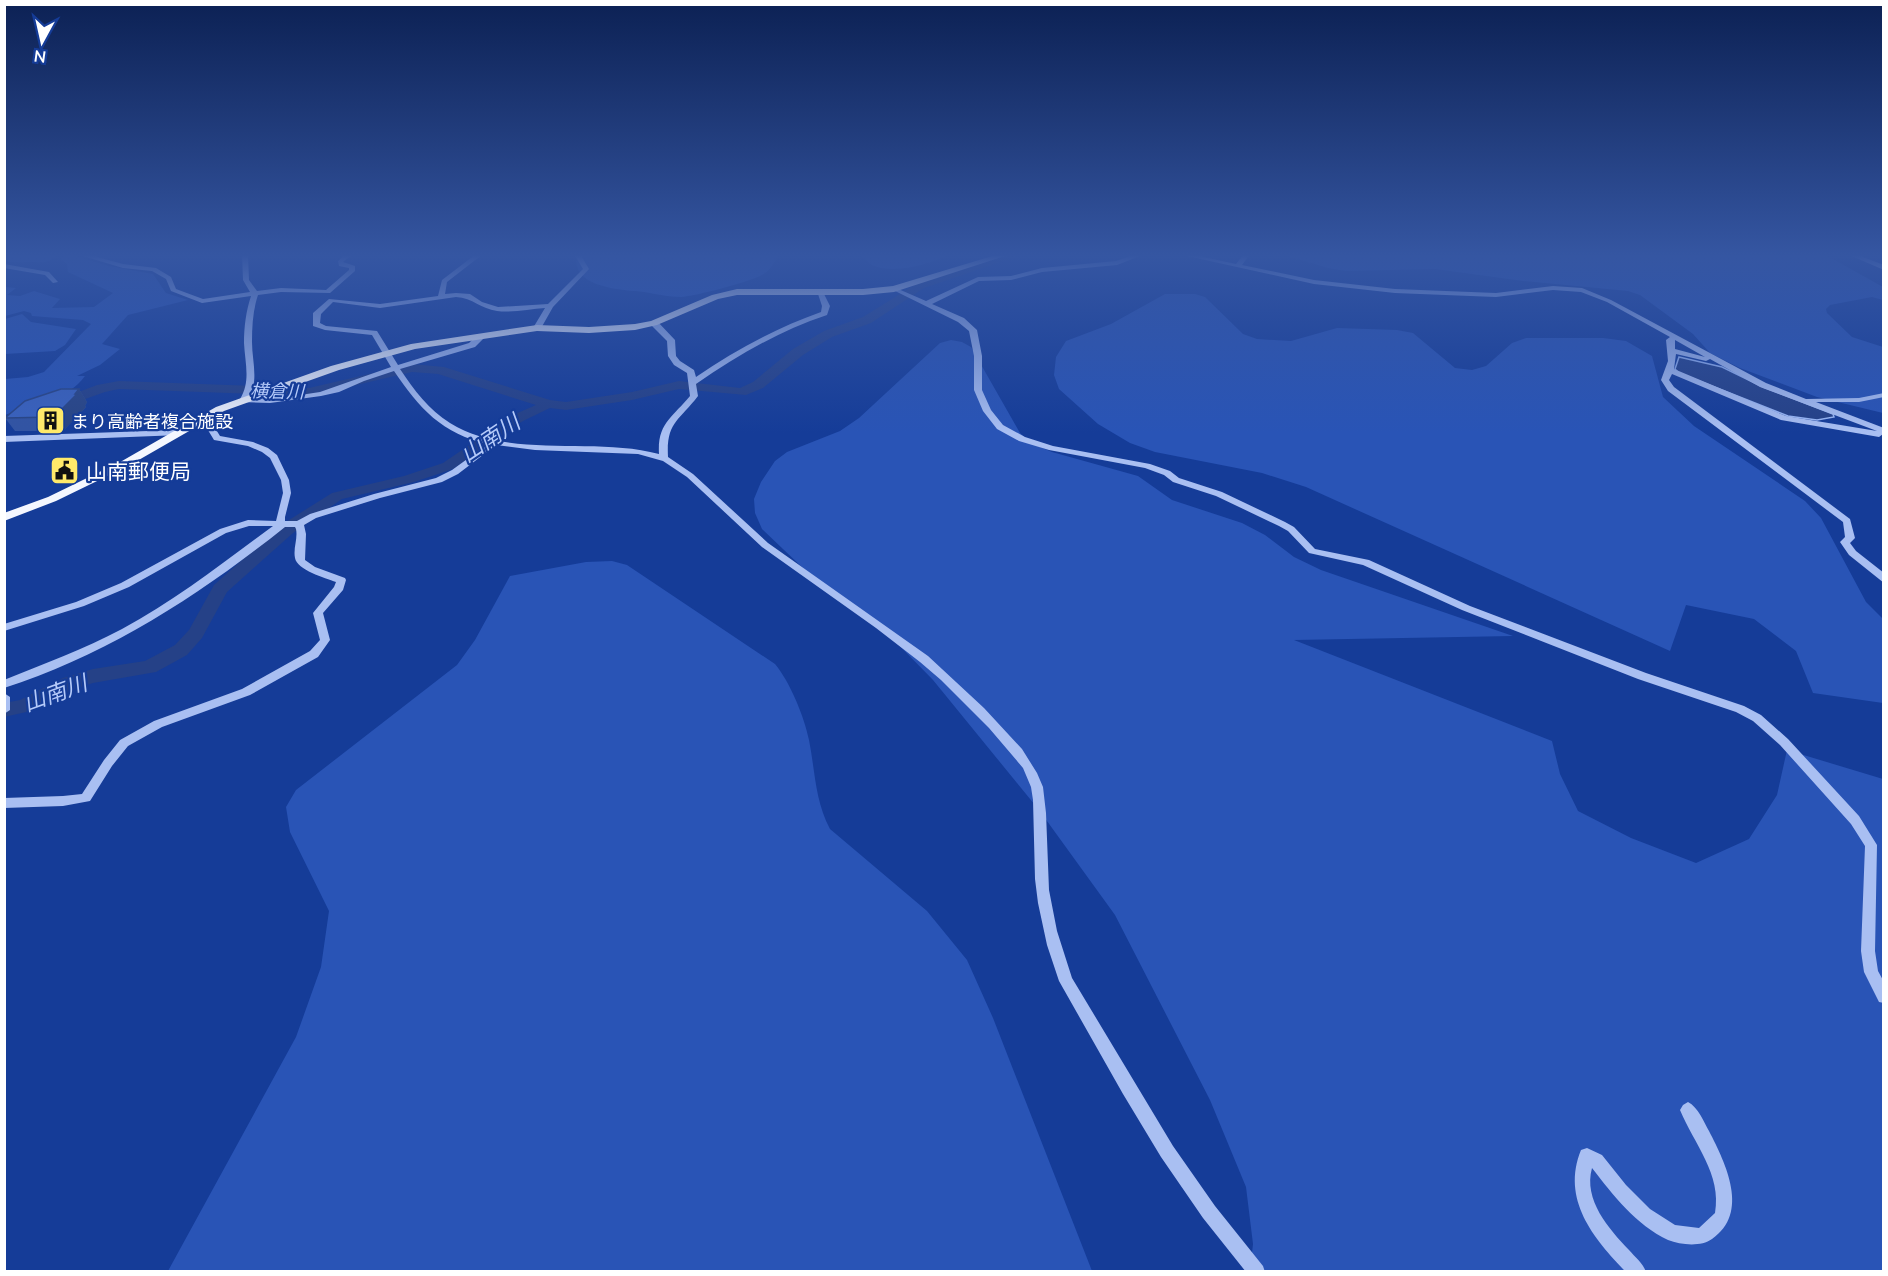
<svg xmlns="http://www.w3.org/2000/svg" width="1888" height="1276" font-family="Mulish,'Noto Sans JP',sans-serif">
<rect width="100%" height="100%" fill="#153c98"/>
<g fill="#2954b6">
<path d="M4,254H58C47,265 44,262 31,262C21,262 14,263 5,261Z"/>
<path d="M68,254L109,266L153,274L166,293L188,300L128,315L102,344L120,349L100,365L77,376H85C68,400 31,406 5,415V379L28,377L44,372L91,324L83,320L32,316L31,313L24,311L5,316V287L16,288L7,295L20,296L34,291L60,299L52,308L94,307L113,293L68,272L67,264L60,259Z"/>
<path d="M577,254H779C775,262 770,271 762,275C749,282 696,296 681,297C669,297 656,294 644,292C622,290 569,288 577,254Z"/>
<path d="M859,254H950C931,264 896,274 874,266C869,264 864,257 859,254Z"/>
<polygon points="1281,254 1824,254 1883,287 1883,300 1872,297 1830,305 1826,309 1827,313 1852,337 1883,347 1883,413 1817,397 1740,368 1710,353 1693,334 1640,295 1628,291 1523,281 1435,269 1346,271 1328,268"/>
<polygon points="1165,294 1195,294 1205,297 1243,334 1257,339 1291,341 1337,328 1397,330 1413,333 1455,368 1472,370 1486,366 1512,343 1526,338 1603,338 1626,341 1652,356 1663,397 1694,426 1805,501 1821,518 1866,602 1883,619 1883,703 1813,693 1796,651 1754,619 1686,605 1670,651 1306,487 1262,473 1155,452 1130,443 1098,424 1059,389 1054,375 1056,357 1066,341 1111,324"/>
<polygon points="22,314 31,322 76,329 65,345 55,351 5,354 5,319"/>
<polygon points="951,340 962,342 971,347 1020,433 1031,443 1052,452 1138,476 1172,500 1242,523 1265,535 1294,557 1321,570 1513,636 1294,640 1552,741 1560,774 1578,811 1631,838 1696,863 1749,839 1777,795 1787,750 1883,779 1883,1271 1250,1271 1253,1244 1246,1187 1210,1100 1115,915 1039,810 933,680 890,636 804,569 762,529 755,513 754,499 761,482 775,461 787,452 840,431 859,418 940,343"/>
<path d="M612,561L627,565L775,664C790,682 804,716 809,740C815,770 815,801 830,829L927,911L967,960L993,1018L1092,1271H168L296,1037L321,967L329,911L290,832L286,807L296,790L457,665L475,640L510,576L586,562Z"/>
</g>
<polygon fill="#254187" stroke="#9bb8f5" stroke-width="1.5" points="1679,357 1722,367 1763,387 1833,414 1834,417 1817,420 1788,416 1679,373 1675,369"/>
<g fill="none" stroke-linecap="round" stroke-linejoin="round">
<polygon fill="#254187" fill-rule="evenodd" points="1007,254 1024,254 924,288 871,323 832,337 803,355 763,388 746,395 679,389 632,400 566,410 550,408 523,421 453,469 414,482 342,499 293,533 227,592 202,638 187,655 156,672 93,683 77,688 31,711 4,717 4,703 20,700 63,678 93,669 145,661 175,645 189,630 214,585 281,525 332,493 404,476 443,463 513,415 536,405 438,374 412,372 309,396 119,389 105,392 60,408 53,404 55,401 97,385 119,381 309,388 412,364 444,367 550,400 566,402 632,392 679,381 740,388 753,382 793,349 824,331 863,317 916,284"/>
<g fill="#a9bff2" fill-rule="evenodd">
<path d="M76,254H86L123,264L156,268L171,277L176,289L203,299L250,292L243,280L242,254H248L249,280L257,291L281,288L326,290L349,270V268L339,266L338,261L346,254H353L343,262L355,266V271L330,293L281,292L258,295C253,310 252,326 252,342C252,361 259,380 249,398L287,397L320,392L391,367L372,335L325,330L313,326V313L329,299L380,304L438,296L442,280L476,254H483L447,282L445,294L456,293L470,294L482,302L498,307L548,304L583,269L574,254H580L589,269L553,307L540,330L533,328L545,308C530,309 512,313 497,311C481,309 473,298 456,297L380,308L333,302L321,314L320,323L326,326L377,331L398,365L469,343L478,334H484V338L475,347L400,369C414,390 429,410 450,423C510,460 593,436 659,454C657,423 673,417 690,396L687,373L674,365L668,356L667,341L651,325V321H657L675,340L676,356L680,361L694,370L696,377C735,350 776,328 821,312L822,306L817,291L822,290L830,306L827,315C779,331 738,355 696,384L698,396C679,421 666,422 668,457L693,474L768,543L928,656L984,708L1022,749L1037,773L1043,787L1046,813L1049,890L1057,931L1072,978L1173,1146L1215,1206L1263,1266L1265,1272H1246L1203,1218L1161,1157L1123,1094L1059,981L1047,945L1038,903L1035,879L1033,800L1031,787L1023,768L989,728L941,680L920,662L876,628L762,547L687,477L663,461L638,454L535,450L496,445L458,474L442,482L380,498L316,518L304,525L306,534L305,560L315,567L345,578L346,580L343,590L323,613L330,640L318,657L250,695L162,727L128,746L112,766L90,801L63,806L4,808V798L63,796L82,794L104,760L120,740L154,721L242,689L310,651L320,640L313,613L334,587L336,582C325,578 297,570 295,558C293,548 298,539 296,529L295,527H285C201,594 108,655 4,688V680C44,664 84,649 122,629C176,600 224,562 273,526H249L226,533L129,587L84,606L4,631V624L76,602L121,583L220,529L248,520L276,521L283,493L281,480L270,458L262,452L248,446L214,440L200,417L201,415H207L220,436L253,442L268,448L277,455L289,480L291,493L285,517V521H297L310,514L374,494L436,478L452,470L488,444C442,434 419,408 394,371L364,381L339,392L321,396L270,403L241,402L240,399C251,381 245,363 244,343C244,327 246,311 251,296L202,303L171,291L166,279L152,271L123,268Z"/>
<polygon points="1136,254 1145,254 1117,265 1042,272 1011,280 979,281 932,304 964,318 977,330 982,356 982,390 991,410 1003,425 1025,437 1053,446 1150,464 1170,471 1179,478 1222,492 1285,522 1294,527 1315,549 1369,560 1470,606 1646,673 1744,706 1761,715 1788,739 1859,816 1877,845 1875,951 1878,971 1884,982 1884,1003 1879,1002 1864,972 1861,951 1865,846 1851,824 1780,745 1753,721 1736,712 1638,679 1462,610 1363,565 1309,553 1288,531 1279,526 1216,496 1173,482 1164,475 1145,468 1049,450 1019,441 997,429 983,411 974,390 974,356 969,331 958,322 891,289 896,288 926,301 978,277 1011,276 1042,268 1116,261"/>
<path d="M1178,254H1190L1236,264L1244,254H1250L1242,265L1314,280L1395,289L1496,293L1553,286L1582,288L1611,300L1766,383L1806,399L1859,398L1884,393V397L1859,402H1816L1884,428L1883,434L1879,437L1781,420L1672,374L1669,380L1674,387L1850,519L1855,538L1850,543L1856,551L1884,573V583L1849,555L1840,542L1845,537L1843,522L1668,391L1661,380L1668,361L1666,340L1670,337L1607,302L1581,292L1553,290L1496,297L1395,293L1314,284ZM1675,340L1705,357L1675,349ZM1676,354L1706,361L1710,359L1760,387L1877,431L1786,416L1674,369Z"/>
<polygon points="1847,254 1855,254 1884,265 1884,270"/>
<polygon points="4,264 49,272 58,282 53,283 45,275 4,268"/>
<polygon points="177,430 181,433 180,435 4,442 4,436"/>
<polygon points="4,693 10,697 10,710 4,714"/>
<path d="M1688,1102C1698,1107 1704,1122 1709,1131C1726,1164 1750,1213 1712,1239C1701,1247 1681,1245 1668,1240C1636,1225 1613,1195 1592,1168C1583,1200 1609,1229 1629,1250C1635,1257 1643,1263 1646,1272H1626C1593,1238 1561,1199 1581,1150L1587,1148L1602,1155L1626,1185L1650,1209L1675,1225L1699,1228L1715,1213C1722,1174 1694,1144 1680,1110L1683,1105Z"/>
</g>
<polygon fill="#f4f7ff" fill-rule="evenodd" points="999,254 1011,254 894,292 863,295 737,295 718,299 657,325 635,330 589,333 537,331 415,349 339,370 224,411 130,465 56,501 4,521 4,513 48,497 122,461 216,407 331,366 411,344 537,325 589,327 635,324 651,321 712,295 737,289 863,289 893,286"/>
</g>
<polygon fill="#3254a3" points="79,389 87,402 85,406 86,407 63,431 15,431 5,418"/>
<polygon fill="#294585" points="79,389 87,402 85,406 86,407 63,431 54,417"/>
<polygon fill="#3a62be" stroke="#294585" stroke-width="1.5" points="61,389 79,389 75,394 77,394 54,417 5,418 25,401"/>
<linearGradient id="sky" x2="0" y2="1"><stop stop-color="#0c2154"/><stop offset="0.59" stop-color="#3556a2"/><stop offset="1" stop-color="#3556a2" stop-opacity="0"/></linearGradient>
<rect width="1888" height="433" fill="url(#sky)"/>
<defs>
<symbol id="building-square" viewBox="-11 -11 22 22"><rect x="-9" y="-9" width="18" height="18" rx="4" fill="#ffe96a" stroke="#153c98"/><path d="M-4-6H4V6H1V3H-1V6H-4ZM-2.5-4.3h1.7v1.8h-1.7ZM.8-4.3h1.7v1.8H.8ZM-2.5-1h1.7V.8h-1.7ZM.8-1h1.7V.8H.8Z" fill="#111"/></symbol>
<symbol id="civic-square" viewBox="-11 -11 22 22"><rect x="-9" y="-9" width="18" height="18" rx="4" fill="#ffe96a" stroke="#153c98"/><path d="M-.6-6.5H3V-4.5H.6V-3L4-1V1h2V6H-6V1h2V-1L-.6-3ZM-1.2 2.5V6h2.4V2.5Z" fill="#111"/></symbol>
</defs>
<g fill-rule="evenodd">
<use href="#building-square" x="34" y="404" width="33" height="33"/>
<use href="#civic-square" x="48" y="454" width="33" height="33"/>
</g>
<g text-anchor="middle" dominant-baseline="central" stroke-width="4.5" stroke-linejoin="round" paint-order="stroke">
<g font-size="18" font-style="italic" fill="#b5caf9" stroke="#153c98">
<text transform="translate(277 391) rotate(1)">横倉川</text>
</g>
<g font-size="18" fill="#fff" stroke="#153c98" text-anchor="start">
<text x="71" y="421">まり高齢者複合施設</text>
</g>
<g font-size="21" fill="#fff" stroke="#153c98" text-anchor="start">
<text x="86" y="471">山南郵便局</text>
</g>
<g font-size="22" font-style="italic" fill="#b5caf9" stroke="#153c98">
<text transform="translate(490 438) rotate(-34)">山南川</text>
<text transform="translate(55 693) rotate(-20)">山南川</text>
</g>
</g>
<rect width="1888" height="1276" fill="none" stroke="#ffffff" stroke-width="12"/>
<g transform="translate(42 42) rotate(188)" stroke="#153c98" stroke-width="4.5" paint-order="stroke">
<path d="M0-4.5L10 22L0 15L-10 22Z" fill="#ffffff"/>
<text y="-9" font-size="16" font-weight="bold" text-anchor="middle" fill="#ffffff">N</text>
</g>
</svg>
